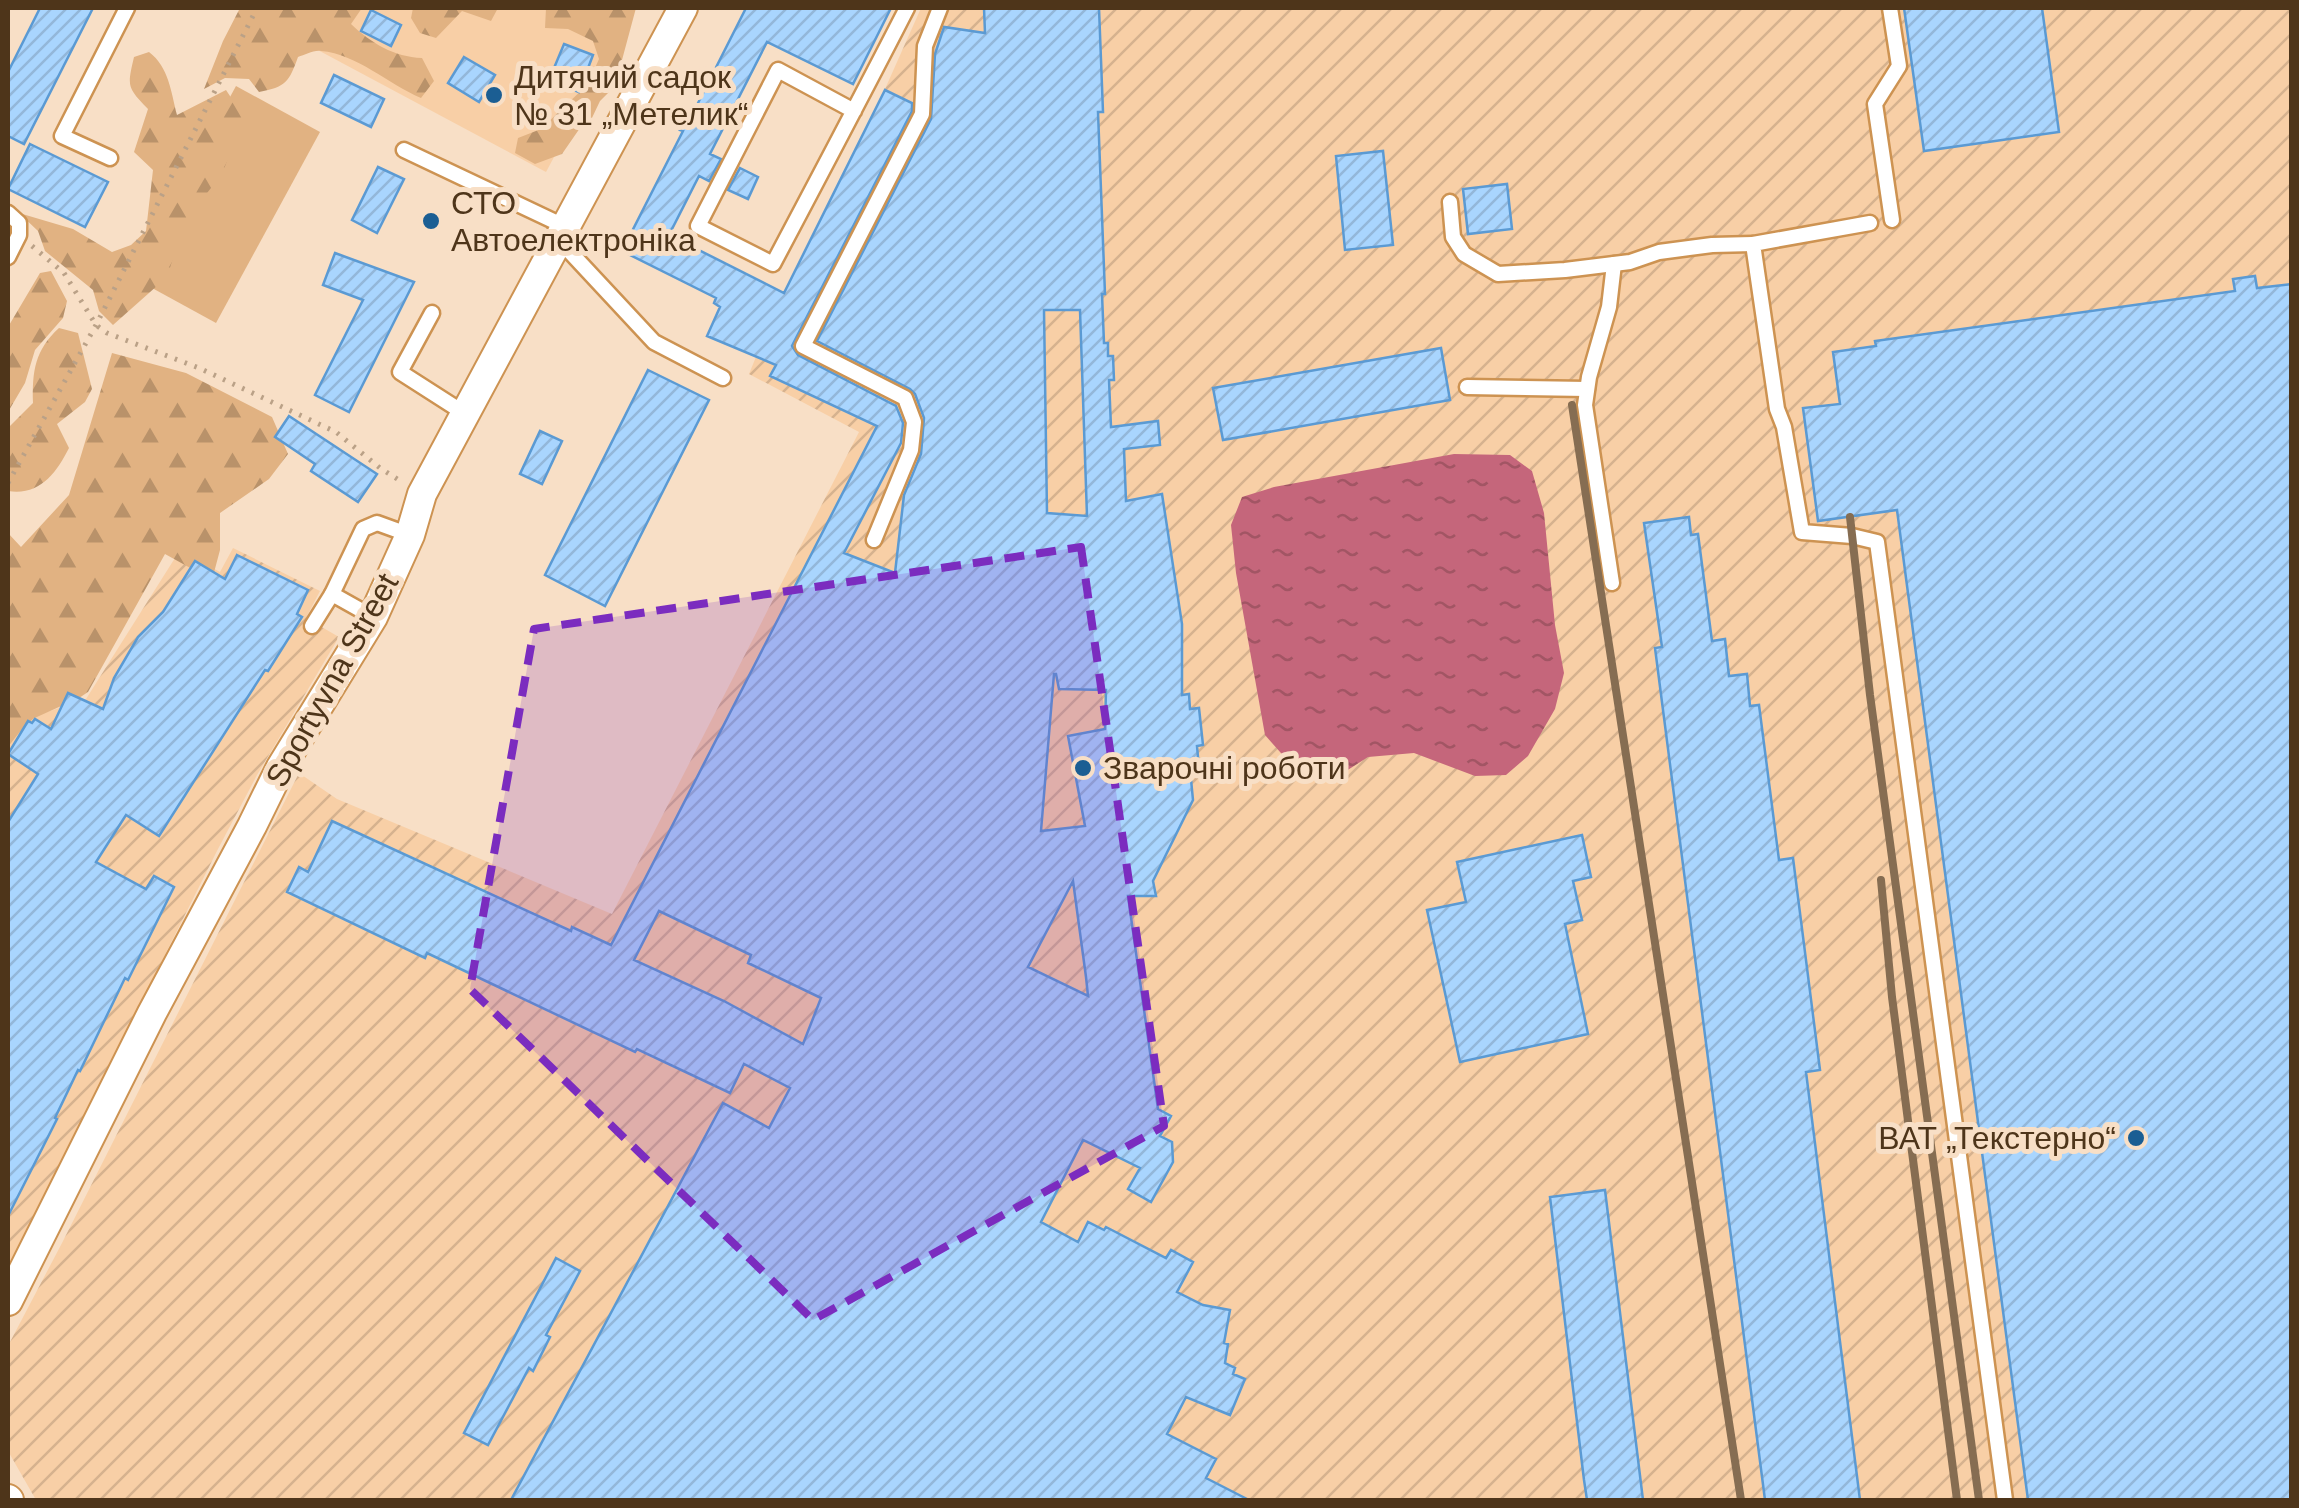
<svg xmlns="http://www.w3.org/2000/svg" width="2299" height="1508" font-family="Arial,sans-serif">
<defs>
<pattern id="industrial-furrows" width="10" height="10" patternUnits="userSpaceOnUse" patternTransform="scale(2.5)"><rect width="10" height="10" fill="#f8cfa6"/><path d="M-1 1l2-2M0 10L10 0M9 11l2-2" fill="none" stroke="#d6b28e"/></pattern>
<pattern id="forest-firs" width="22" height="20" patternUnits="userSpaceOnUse" patternTransform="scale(2.5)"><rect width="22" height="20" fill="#e1b282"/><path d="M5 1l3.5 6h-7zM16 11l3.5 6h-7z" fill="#b9926a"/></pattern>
<pattern id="water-ripples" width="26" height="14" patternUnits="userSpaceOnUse" patternTransform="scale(2.5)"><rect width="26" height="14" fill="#c5667b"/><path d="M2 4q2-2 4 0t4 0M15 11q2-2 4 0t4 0" fill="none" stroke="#a25564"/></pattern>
<pattern id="building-hatch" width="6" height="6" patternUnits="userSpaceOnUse" patternTransform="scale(2.5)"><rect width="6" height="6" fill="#a9d5fe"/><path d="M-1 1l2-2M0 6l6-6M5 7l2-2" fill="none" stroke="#93b7d9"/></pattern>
</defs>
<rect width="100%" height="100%" fill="#f8dfc6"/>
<polygon fill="#f8cfa6" points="263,8 634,8 546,172 258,18"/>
<g fill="url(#industrial-furrows)">
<polygon points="921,8 2291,8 2291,1500 36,1500 8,1451 8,1351 10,1342 62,1243 299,773 337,799 612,914 859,432 749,374 769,325 885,89"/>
<polygon points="233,548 320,591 306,618 339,637 257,775 218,849 8,1268 8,725 86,699 180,550 220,572"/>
</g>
<polygon fill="#e1b282" points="236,86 320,132 216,323 132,277"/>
<g fill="url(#forest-firs)">
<path d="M240,8H362L351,24C371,43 394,57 422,58L434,81L421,98C388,84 357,54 321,51C313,50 305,55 298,57C289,82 286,87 259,92L249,79L225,78L204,89L223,41Z"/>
<polygon points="413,8 498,8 491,21 462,11 436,38 420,33 411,18"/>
<polygon points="546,8 636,8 615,86 600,101 591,120 580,128 562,154 535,164 515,153 518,138 541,129 588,84 599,59 593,41 568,29 545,28"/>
<path d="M149,52C169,67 171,92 177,115L226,90L244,117L222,174L185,221L167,277L113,325L99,311L93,290L45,251L38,231L19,213L73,229L112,252L131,245L146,231L153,170L134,152L148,109C127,87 127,87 134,57Z"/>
<polygon points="51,271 67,301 63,318 35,350 25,383 8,412 8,327 40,273"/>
<path d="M59,328L78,333L92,389L85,402L57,424L69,448C56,474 39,496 8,491V428L33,403C32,371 35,350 59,328Z"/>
<polygon points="112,353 186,373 272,417 288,454 269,479 220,513 220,550 212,580 165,554 88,692 79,698 28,721 8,747 8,533 21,547 69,495"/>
</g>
<polygon fill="url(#water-ripples)" points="1454,454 1510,455 1532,471 1544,513 1555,625 1564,673 1555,709 1528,756 1506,775 1475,776 1414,753 1368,757 1329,782 1297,771 1265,735 1236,573 1231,525 1242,497 1274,487"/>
<g fill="url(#building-hatch)" stroke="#5b9ad3" stroke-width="2.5" fill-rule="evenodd">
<polygon points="40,8 93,8 24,144 8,136 8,72"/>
<path d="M746,8H891L853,84L767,42L710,154L721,159L709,181L699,176L669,235L784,293L885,90L912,103V111L792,346L798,355L896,406L903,423L901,443L844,553L895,573L904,495L921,454L924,418L915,394L910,389L817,341L931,119L935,54L944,27L985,33L984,8H1099L1103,112H1098L1105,294H1102L1104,343H1108V356H1113L1114,380H1109L1111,427L1158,421L1160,445L1124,449L1126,501L1162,494L1182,624V695L1189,694L1190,709L1199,708L1203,745L1197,746L1199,768L1190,769L1193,800L1153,881L1156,896H1128L1158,1109L1171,1116L1160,1136L1172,1142L1173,1162L1151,1202L1128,1189L1140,1168L1083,1140L1041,1222L1078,1242L1088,1222L1104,1230L1106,1227L1166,1258L1171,1250L1193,1262L1177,1292L1203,1305L1230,1310L1224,1343L1228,1344L1225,1363L1235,1368L1233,1374L1245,1379L1230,1415L1186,1397L1167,1434L1216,1459L1206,1478L1249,1500H511L723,1103L769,1128L790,1088L744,1064L730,1093L637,1049L635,1052L427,953L425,958L287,892L299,867L308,872L332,821L571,931L572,927L611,945L877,426L770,376L776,365L707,336L720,307L714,303L716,298L622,251L683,131L680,130L692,107L695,109ZM1044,310H1080L1087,516L1047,513ZM1054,674H1056L1059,689L1106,690L1105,729L1068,736L1085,826L1041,831ZM1073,881L1086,977L1088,996L1028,967ZM659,911L751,955L748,963L821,998L803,1044L724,1001L634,960Z"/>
<polygon points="1904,8 2042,8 2059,132 1924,151"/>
<polygon points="371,10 401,25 391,46 361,31"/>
<polygon points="564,44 593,55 579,92 549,80"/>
<polygon points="464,57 495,75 479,102 448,83"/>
<polygon points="334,75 384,99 371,127 321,103"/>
<polygon points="30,144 108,182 85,227 8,189"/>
<polygon points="1383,151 1393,245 1345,250 1336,156"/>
<polygon points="378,167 404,179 377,233 352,220"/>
<polygon points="740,168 758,177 748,199 728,190"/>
<polygon points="1507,184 1512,229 1468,234 1463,189"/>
<polygon points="335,253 414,282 349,412 315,395 363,300 323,285"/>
<polygon points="2255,276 2257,288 2292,284 2292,1500 2028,1500 1897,510 1818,521 1803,408 1840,404 1833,352 1876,346 1875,341 2235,291 2233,279"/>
<polygon points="1441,348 1450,400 1223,440 1213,388"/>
<polygon points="648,370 709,400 605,606 545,575"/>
<polygon points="289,416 377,474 358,502 311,471 315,464 275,437"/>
<polygon points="540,431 562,441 542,484 520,474"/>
<polygon points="1689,517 1691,535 1698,534 1712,641 1725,639 1729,676 1747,674 1750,706 1759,705 1779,860 1793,858 1820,1070 1806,1072 1860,1500 1765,1500 1655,648 1662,647 1644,523"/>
<polygon points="237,555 308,590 297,614 302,617 268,671 265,670 159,836 126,815 96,862 146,889 154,876 174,887 128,980 125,978 80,1071 78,1070 55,1118 57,1119 8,1216 8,822 38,774 8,754 28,721 32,723 35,719 51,729 68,693 103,709 114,678 138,637 163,612 195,561 225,579"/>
<polygon points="1582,835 1591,877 1573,881 1582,920 1565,924 1588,1034 1460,1062 1427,910 1466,902 1457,862"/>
<polygon points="1605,1190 1643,1500 1587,1500 1584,1480 1550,1197"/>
<polygon points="556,1258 580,1271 546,1335 550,1337 533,1371 529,1368 488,1445 464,1433"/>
</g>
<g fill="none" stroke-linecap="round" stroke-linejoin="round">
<defs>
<g id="service">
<polyline points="1890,8 1899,66 1875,104 1892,220"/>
<path d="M854,111L778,70L698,226L773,264C818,179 863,94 907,8"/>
<polyline points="404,150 564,226"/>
<polyline points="110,158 62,136 127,8"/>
<polyline points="1450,202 1453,237 1464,254 1498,274 1565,270 1630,262 1659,252 1712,245 1753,244"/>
<polyline points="8,213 19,223 19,235 8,257"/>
<polyline points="1870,223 1753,244 1777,409 1784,427 1802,532 1852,536 1877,542 2005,1500"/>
<polyline points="558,239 654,342 723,378"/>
<polyline points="432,313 400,372 464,413"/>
<polyline points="1467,387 1587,389"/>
<polyline points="874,540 911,450 914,422 905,398 803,346 922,114 925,46 940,8"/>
<polyline points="1612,583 1585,405 1589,377 1609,307 1614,264"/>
<polyline points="332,594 363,529 377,523 410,535"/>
<polyline points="312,626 332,594 373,617"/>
</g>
<g id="minor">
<polyline points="8,1301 152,1013 252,826 281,767 373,617 410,535 422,494 683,8"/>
<polyline points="8,1499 9,1500"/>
</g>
</defs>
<use href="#service" stroke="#cd9352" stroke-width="19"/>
<use href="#minor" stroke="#cd9352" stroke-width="32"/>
<g stroke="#baa187" stroke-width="5" stroke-dasharray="2.5 8" stroke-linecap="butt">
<polyline points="8,9 8,8"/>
<polyline points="32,246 64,273 96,325 107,333 199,368 336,432 380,468 402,482"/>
<polyline points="8,483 96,325 257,8"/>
</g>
<use href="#service" stroke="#fff" stroke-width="14"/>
<use href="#minor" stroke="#fff" stroke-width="28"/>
<g stroke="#866d52" stroke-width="8">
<polyline points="1572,405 1741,1500"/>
<polyline points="1850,517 1870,695 1979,1500"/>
<polyline points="1881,880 1892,997 1957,1500"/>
</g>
</g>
<path fill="#7b2cbf" fill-opacity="0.2" stroke="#7b2cbf" stroke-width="8" stroke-dasharray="20 12" stroke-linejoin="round" d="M1081,547L1164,1126L813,1320L470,989L534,629Z"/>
<g fill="#1b5e93" stroke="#f8dfc6" stroke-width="4">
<circle cx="494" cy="95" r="10"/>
<circle cx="431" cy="221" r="10"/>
<circle cx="1083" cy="768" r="10"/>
<circle cx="2136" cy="1138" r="10"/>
</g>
<g text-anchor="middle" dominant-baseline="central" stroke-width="10" stroke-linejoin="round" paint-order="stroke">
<g font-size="32" fill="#4e351a" stroke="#f8dfc6" text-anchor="start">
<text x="514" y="77">Дитячий садок<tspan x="514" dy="37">№ 31 „Метелик“</tspan></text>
<text x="451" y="203">СТО<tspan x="451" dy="37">Автоелектроніка</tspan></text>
<text x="1103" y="768">Зварочні роботи</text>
<text x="2116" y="1138" text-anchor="end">ВАТ „Текстерно“</text>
</g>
<g font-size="32" fill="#4e351a" stroke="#f8dfc6">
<text transform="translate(332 680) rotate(-61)">Sportyvna Street</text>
</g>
</g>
<rect width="2299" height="1508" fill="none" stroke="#4e351a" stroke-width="20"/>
</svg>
